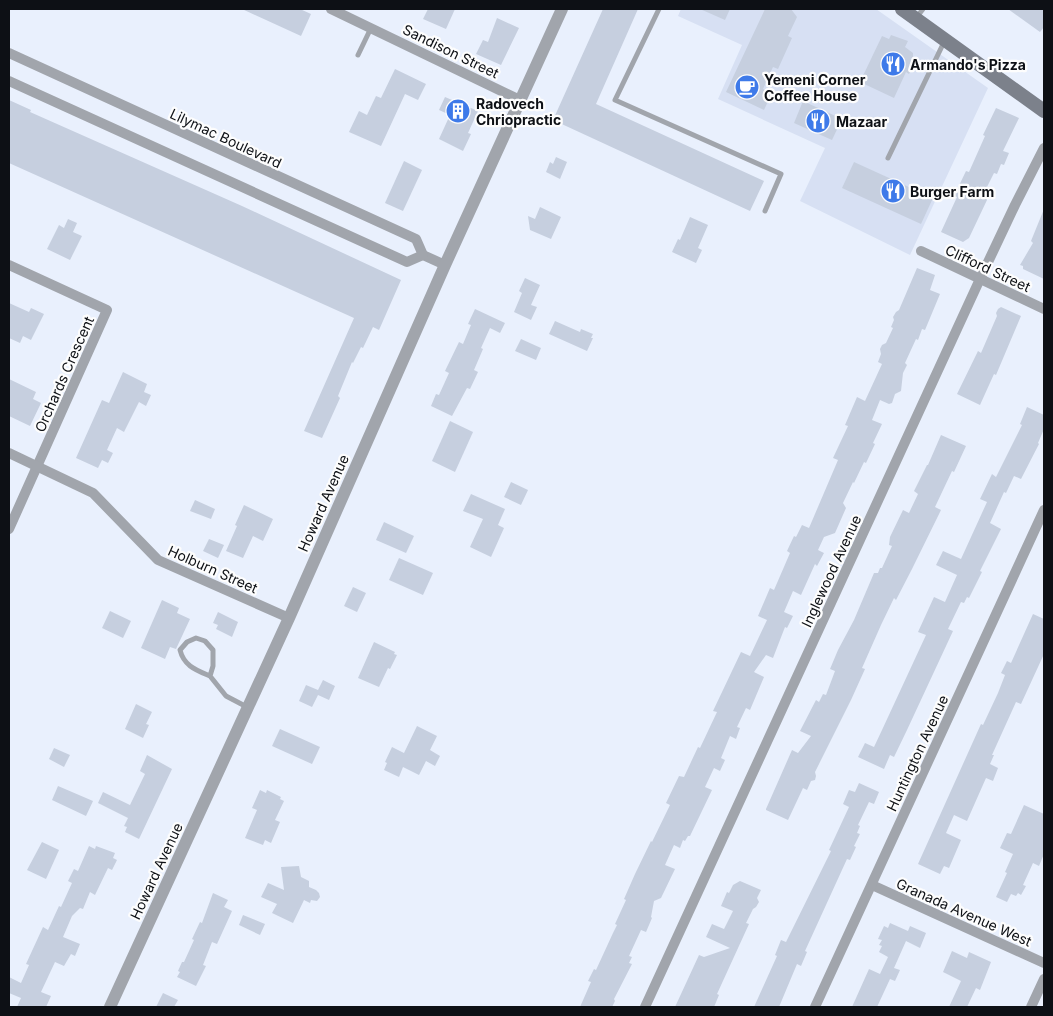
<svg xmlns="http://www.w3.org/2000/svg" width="1053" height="1016" font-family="Inter,sans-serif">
<rect width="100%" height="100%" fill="#e9f0fd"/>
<polygon fill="#d7e0f3" points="681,9 876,9 988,88 910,255 800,201 825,148 718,99 742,45 678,16"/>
<g fill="#c6cfdf">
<polygon points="242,9 300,9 311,14 301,36"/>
<polygon points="428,9 455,9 446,29 423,19"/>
<polygon points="603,9 638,9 596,104 764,181 750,211 553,120"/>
<polygon points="700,9 730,9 725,20"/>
<polygon points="765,9 791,9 797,17 788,36 792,38 778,69 773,67 763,89 772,93 764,110 726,92"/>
<polygon points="1008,9 1044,9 1044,27 1040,32"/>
<polygon points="497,18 519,28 501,65 476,54 483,40 488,42"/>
<polygon points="891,35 908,41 905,47 913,53 913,58 928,65 926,70 913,67 909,74 906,72 894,98 860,82 882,36 889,39"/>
<polygon points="395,69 426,84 418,100 405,94 381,146 349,132 359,111 367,115 376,96 381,98"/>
<polygon points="445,97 478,111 468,133 471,134 463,151 439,139 450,115 439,110"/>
<polygon points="9,100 31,110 30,112 242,206 401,280 379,330 373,327 363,348 361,347 353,363 352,362 338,396 340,398 322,438 304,431 354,318 9,163"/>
<polygon points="803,101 842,119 832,140 794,123"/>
<polygon points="996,108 1019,118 1003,151 1009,153 1004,165 1001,164 997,174 994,173 983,195 987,197 987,200 969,238 963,242 941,232 957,197 954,196 966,171 969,172 985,136 983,135"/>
<polygon points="556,157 567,162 560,179 546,172 550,162 553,164"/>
<polygon points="404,161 422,170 403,211 385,203"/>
<polygon points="854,162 933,198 921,224 842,188"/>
<polygon points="540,207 561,217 551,239 530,230 528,216 535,219"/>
<polygon points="1044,209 1044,279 1023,269 1023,266 1020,265 1033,243 1031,241"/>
<polygon points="690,217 708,225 698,248 702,250 696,263 672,252 678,239 680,240"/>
<polygon points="68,219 77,223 73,232 82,236 70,260 47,249 59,225 64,228"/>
<polygon points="917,268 935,275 930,290 940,294 925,330 922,329 918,340 916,339 905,363 907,365 903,373 901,391 895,394 892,403 889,404 880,400 872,420 882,424 873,443 875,444 866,463 864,462 854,483 853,482 843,503 846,508 835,533 824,537 818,550 824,553 817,566 815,564 801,595 793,591 784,612 793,616 787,628 785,627 773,658 766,655 754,672 764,677 750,710 746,708 737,727 740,728 736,739 730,736 721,758 725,760 720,771 714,768 705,787 712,790 690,836 688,836 685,841 683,840 680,848 674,845 665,865 675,869 661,898 654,901 651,917 652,918 646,932 641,930 629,956 632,957 629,963 632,964 614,999 615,1001 612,1007 580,1007 591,982 588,981 594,969 596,970 613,933 617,925 615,924 626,900 624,899 635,874 651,841 652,842 670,805 666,803 679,776 684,777 698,747 700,748 717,712 713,711 741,652 750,656 767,620 758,616 770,588 774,590 790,553 787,551 794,536 796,537 802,525 809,528 838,460 833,458 848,426 845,425 857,397 865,401 882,364 878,362 881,354 880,349 882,345 886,343 893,328 891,327 894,320 893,317 896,312 899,310"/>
<polygon points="525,278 540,285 531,305 537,307 531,320 514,312 522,293 519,291"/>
<polygon points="9,303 29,312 31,308 44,314 31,340 23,336 20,343 9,338"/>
<polygon points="1001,307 1021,316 996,375 994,374 980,405 957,394 978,351 981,353 997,316 996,313 998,309"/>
<polygon points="475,309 505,323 500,333 490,328 481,348 483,349 474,370 478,372 470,389 467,388 452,416 431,406 436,394 439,395 449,373 445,371 459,342 463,344 471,325 468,324"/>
<polygon points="555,321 580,332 581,329 593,334 591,338 593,338 587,351 549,334"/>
<polygon points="521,339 541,348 536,360 515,351"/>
<polygon points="123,372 147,384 144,392 151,395 146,406 139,402 124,432 117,428 107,450 113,453 108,463 102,460 98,468 76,458 102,400 109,403"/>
<polygon points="9,379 36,392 33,399 41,403 30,426 9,416"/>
<polygon points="1027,407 1044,415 1044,429 1038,443 1039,444 1021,479 1014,476 1006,493 1004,492 990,523 1001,529 980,571 982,572 969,598 967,597 964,603 961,602 948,629 953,631 907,730 894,757 890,755 884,769 858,757 865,743 874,747 882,730 926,635 918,632 934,597 945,602 957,575 936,565 943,551 961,559 987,502 980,499 992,474 996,477 1022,425 1020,424"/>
<polygon points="450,421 473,432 455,472 432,461"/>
<polygon points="941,435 966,446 954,472 952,471 935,507 941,510 912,569 896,600 894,598 881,625 862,668 865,669 851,700 815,772 816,776 815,780 811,781 807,790 803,788 788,820 766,810 766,809 792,750 798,753 811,736 800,731 816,700 819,702 823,694 826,695 835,671 830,669 838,650 854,620 874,573 878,573 880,568 882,568 892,546 889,545 890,537 903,510 909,513 918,494 914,491 927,465 928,465"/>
<polygon points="511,482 528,490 521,505 504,497"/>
<polygon points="471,494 505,509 498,525 504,528 491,557 470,547 483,519 463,511"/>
<polygon points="195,500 215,509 211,519 190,511"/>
<polygon points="244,505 273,519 263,541 253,536 243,558 226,551 237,526 235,525"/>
<polygon points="384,522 414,536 406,553 376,540"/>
<polygon points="209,539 224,545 218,558 203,551"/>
<polygon points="399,558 433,573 423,595 389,580"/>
<polygon points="353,587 366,593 357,612 344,606"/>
<polygon points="162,600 179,608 177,613 190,619 176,649 170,647 165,659 141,648"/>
<polygon points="110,611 131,621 123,638 102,628"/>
<polygon points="218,612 238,622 232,637 216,629 218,625 213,623"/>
<polygon points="1033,614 1044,619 1044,654 1021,704 1016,702 992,755 994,755 990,764 998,768 993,781 986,778 967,821 954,815 946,833 961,840 949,868 944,866 940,874 918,864 981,724 983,725 998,693 1005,675 1001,673 1007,661 1011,663"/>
<polygon points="374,642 395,652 394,654 397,655 390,669 388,668 379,687 358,678"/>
<polygon points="323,680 335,686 329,700 318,695 312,707 299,701 306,685 318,690"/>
<polygon points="136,704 152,712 146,724 149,725 143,738 125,729"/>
<polygon points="417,726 437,736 430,750 440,756 435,766 426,761 419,775 403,767 399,777 384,770 387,763 385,762 392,747 404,753"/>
<polygon points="280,729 320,747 312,764 272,746"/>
<polygon points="54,748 70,755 64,767 49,759"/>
<polygon points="147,755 172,769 139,839 125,832 127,827 124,826 128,818 98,803 103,792 130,805 145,774 140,771"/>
<polygon points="859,783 879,792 874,804 869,802 858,825 860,826 857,833 860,834 854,846 856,847 850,860 847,859 805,951 807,952 801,966 797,964 779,1007 754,1007 777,956 775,955 781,940 786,942 831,851 829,850 849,807 843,804 849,790 855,792"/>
<polygon points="58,786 93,801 86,816 52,800"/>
<polygon points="260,790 266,793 267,790 281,797 280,799 284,801 275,820 280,822 271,843 265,840 263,845 245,838 257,810 252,808"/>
<polygon points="1024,805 1044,814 1044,854 1039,866 1033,863 1023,885 1026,886 1021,895 1018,893 1016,896 1011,894 1007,902 996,897 1007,873 1005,872 1013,854 1000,848 1007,833 1011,834"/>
<polygon points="42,842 59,850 46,879 27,870"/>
<polygon points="89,846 95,849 96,846 115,853 113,858 117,860 112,870 108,868 95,895 90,892 83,909 80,908 72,916 63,937 80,944 75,956 71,954 64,966 55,962 41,992 51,996 46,1007 17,1007 21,998 9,993 9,977 21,983 29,965 26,964 43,927 48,930 59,906 61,907 72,883 68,881 74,869 78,871"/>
<polygon points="299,866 301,877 309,881 309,887 316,890 319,893 320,897 317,901 311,900 310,903 304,900 293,923 272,913 277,904 261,897 268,883 284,890 281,867"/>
<polygon points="740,881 761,890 757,898 759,902 756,907 753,909 746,923 749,924 717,994 719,995 714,1007 675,1007 699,955 704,957 730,948 706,937 712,924 724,929 733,911 721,906 727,892 729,893 733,885"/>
<polygon points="213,893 228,900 224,907 232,911 217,944 212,942 203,965 206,966 196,986 177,977 180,972 178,971 182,962 184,962 194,940 192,939 200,922 202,923"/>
<polygon points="243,915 265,924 260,935 239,925"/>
<polygon points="890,923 908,931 910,926 926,933 920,948 906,941 894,968 900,970 895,981 890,979 877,1007 852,1007 869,969 880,974 888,957 879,952 882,946 879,945 882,940 878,939 884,926 888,928"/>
<polygon points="952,951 967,958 969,952 991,962 980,990 976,988 967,1007 949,1007 961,981 943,972"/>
<polygon points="163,993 178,1000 174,1007 156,1007"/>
</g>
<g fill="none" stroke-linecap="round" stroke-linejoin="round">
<g stroke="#a1a5ac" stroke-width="5">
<polyline points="659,9 615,100 781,174 765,211"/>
<polyline points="916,18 923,9"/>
<polyline points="358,55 371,28"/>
<polyline points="888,158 945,40"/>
<path d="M210,676C196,670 184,666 180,650L187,642L196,638L205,641L213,650V666L210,676L226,696L247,707"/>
</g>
<g stroke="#a1a5ac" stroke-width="10">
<polyline points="331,9 520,100"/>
<polyline points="9,53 416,239 423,255 445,265"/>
<polyline points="9,81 407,262 423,255"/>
<polyline points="921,251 1044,309"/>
<polyline points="9,265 107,310 9,529"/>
<polyline points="9,453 93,493 158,560 289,618"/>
<polyline points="872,885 1044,963"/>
<polyline points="645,1007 980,279 1015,205 1044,148"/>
<polyline points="815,1007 1044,510"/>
<polyline points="1031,1007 1044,979"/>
</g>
<polyline stroke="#a1a5ac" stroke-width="12" points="110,1007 289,618 445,265 562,9"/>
<polyline stroke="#7c818b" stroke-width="14" points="902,9 1044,111"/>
</g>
<defs>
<symbol id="restaurant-disc" viewBox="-11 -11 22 22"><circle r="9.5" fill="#3e7ae9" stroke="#fdfdfd"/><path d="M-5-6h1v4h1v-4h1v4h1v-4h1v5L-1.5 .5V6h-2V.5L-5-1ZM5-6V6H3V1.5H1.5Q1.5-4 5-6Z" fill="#fff"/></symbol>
<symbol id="cafe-disc" viewBox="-11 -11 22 22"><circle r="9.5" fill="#3e7ae9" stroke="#fdfdfd"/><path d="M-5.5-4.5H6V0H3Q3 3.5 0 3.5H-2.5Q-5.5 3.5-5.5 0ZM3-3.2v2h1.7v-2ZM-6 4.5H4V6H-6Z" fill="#fff"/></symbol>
<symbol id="building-disc" viewBox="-11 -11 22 22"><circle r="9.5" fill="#3e7ae9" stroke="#fdfdfd"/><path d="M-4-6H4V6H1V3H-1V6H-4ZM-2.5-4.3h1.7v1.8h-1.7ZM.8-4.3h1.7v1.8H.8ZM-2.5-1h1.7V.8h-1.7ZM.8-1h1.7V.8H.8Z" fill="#fff"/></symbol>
</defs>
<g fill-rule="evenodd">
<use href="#restaurant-disc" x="879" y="50" width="28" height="28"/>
<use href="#cafe-disc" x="733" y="73" width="28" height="28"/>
<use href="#building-disc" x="444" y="97" width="28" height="28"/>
<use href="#restaurant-disc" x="804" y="107" width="28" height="28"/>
<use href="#restaurant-disc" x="879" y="177" width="28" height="28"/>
</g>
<g text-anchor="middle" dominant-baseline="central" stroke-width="4.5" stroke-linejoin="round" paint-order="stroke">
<g font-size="14" fill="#0d1015" stroke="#fdfdfd">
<text transform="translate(451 51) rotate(26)">Sandison Street</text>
<text transform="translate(226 138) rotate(25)">Lilymac Boulevard</text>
<text transform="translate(988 268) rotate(25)">Clifford Street</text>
<text transform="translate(64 374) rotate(-66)">Orchards Crescent</text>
<text transform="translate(323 503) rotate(-66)">Howard Avenue</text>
<text transform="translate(213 569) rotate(24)">Holburn Street</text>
<text transform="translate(831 571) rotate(-65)">Inglewood Avenue</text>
<text transform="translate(917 753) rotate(-65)">Huntington Avenue</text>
<text transform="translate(156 871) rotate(-65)">Howard Avenue</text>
<text transform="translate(964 912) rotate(24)">Granada Avenue West</text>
</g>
<g font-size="14" font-weight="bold" fill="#0d1015" stroke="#fdfdfd" text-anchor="start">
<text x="910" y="64">Armando's Pizza</text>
<text x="764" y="79">Yemeni Corner<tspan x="764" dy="16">Coffee House</tspan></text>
<text x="476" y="103">Radovech<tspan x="476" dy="16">Chriopractic</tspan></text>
<text x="836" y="121">Mazaar</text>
<text x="910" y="191">Burger Farm</text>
</g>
</g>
<rect width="1053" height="1016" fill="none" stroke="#0d1015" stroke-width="20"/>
</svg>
